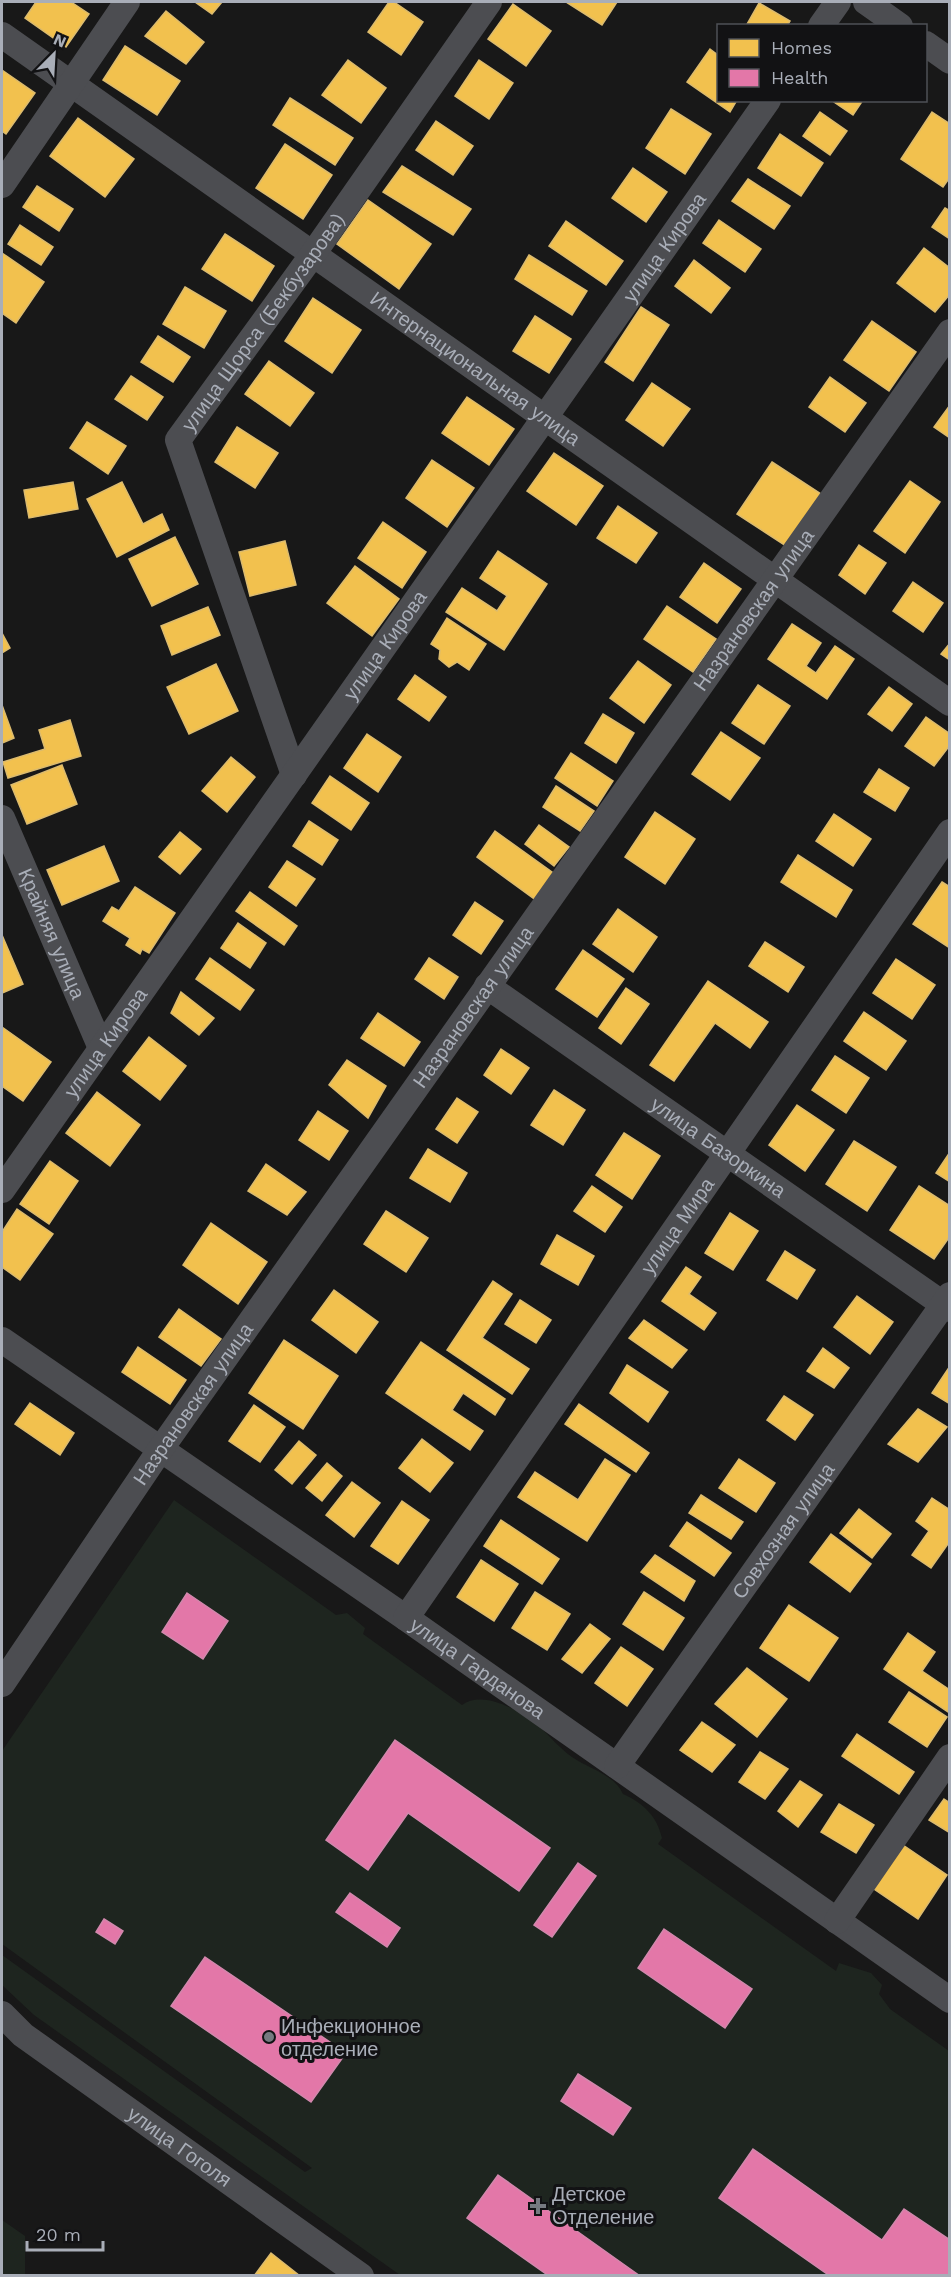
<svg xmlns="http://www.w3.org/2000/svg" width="951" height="2277" font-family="'Work Sans',sans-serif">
<rect width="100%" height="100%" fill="#181818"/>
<g fill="#1e251f">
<path d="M174,1500L336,1615L347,1613L365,1628L363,1634L462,1705C483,1689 520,1711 538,1725C549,1735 559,1748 572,1757C589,1769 614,1774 623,1794C643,1803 657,1816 662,1838L658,1844L836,1971L839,1963L871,1973L882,1985L879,1994L890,2009L949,2051V2275H400L34,2015L2,1985V1955L305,2172L312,2168L2,1944V1751Z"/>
<polygon points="2,2220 25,2236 25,2275 2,2275"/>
</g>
<g fill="#f2c14e" stroke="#dcbb6e" stroke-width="1.5">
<polygon points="36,2 71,2 89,14 66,47 25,18"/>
<polygon points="195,2 222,2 212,14"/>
<polygon points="389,2 394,2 423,22 401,55 368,32"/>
<polygon points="566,2 617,2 602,25"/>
<polygon points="759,3 790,21 787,26 746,26"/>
<polygon points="513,4 551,31 526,66 488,39"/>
<polygon points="166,11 204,42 186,64 145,36"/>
<polygon points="125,46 180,81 157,115 103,80"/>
<polygon points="710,49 718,55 718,100 737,100 730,112 687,82"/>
<polygon points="348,60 386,88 361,123 322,95"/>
<polygon points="479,60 513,83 489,119 455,96"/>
<polygon points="2,70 35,93 6,134 2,131"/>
<polygon points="290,98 353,138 335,165 273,125"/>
<polygon points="831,100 863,100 853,115"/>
<polygon points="671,109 711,134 685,174 646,148"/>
<polygon points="820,112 847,131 830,155 803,136"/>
<polygon points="932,112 950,124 950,177 943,187 901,159"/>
<polygon points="78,118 134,159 105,197 50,156"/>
<polygon points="436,121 473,146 453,175 416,150"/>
<polygon points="780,134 823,163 801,196 758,168"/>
<polygon points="285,144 332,175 303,219 256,188"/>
<polygon points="402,166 471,209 453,235 383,192"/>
<polygon points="633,168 667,192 646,222 612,198"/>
<polygon points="748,179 790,206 774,229 732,201"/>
<polygon points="37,186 73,209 59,231 23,207"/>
<polygon points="368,200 431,244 399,289 337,244"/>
<polygon points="945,208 950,211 950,239 932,227"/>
<polygon points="719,220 761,249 745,272 703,243"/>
<polygon points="566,221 623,261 606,285 549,246"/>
<polygon points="20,225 53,247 41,265 8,244"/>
<polygon points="225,234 274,266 252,301 202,269"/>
<polygon points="924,248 950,268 950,294 935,312 897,283"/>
<polygon points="2,253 44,282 16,323 2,313"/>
<polygon points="529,255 587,291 572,315 515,279"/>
<polygon points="694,260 730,288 711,313 675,286"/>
<polygon points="185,287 226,311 204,348 163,324"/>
<polygon points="313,298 361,330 332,373 285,341"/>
<polygon points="641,307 669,325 633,381 605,362"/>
<polygon points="535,316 571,339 549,373 513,351"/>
<polygon points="872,321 916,352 889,391 844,360"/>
<polygon points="158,336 190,357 173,382 141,362"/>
<polygon points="269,361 314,393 290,426 245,394"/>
<polygon points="131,376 163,397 147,420 115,399"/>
<polygon points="830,377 866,403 845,432 809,407"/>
<polygon points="652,383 690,409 663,446 626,420"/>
<polygon points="467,397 514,429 489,465 442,433"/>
<polygon points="950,405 950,438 934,427"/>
<polygon points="87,422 126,446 108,474 70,448"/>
<polygon points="237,427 278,453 255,488 215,462"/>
<polygon points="554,453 603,486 576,525 527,491"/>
<polygon points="432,460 474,488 447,527 406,498"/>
<polygon points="772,462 821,494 786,546 737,514"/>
<polygon points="910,481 940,502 905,553 874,531"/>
<polygon points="73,482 78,509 29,518 24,490"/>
<polygon points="122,482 143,524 162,514 169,530 117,557 87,499"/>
<polygon points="618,506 657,533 636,563 597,538"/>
<polygon points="383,522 426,552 402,588 358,558"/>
<polygon points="175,537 198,584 152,606 129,559"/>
<polygon points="285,541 296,585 250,596 239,552"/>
<polygon points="859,545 886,563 865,594 839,575"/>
<polygon points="498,551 547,584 504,650 446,612 462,588 497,611 507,596 480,578"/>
<polygon points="704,563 741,589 717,623 680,597"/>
<polygon points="355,566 399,599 372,636 327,603"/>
<polygon points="913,582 943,603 923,632 893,611"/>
<polygon points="667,606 716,639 693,672 644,639"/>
<polygon points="208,607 220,635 172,655 161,626"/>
<polygon points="447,618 486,644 469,670 457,662 449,667 439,659 440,650 431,644"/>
<polygon points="792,624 821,643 806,666 816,673 835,646 854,659 827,699 768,659"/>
<polygon points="2,633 10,648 2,653"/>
<polygon points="950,643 950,660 941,654"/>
<polygon points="638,661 671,685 644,723 610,698"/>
<polygon points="216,664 238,711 189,734 167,687"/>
<polygon points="415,675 446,697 429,721 398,699"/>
<polygon points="758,685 790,706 764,744 732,723"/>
<polygon points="889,687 912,704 892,731 868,714"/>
<polygon points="2,705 14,738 2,743"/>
<polygon points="603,714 634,733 616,763 585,743"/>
<polygon points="926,717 950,734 950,745 934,766 905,746"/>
<polygon points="70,720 81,756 8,778 3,762 45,749 39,730"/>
<polygon points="721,732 760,758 730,800 692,774"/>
<polygon points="367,734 401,757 378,792 344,768"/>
<polygon points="571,753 613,781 597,806 555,778"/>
<polygon points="231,757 255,777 227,812 202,791"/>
<polygon points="62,765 77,804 27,824 11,785"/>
<polygon points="879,769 909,788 895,811 864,792"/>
<polygon points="330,776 369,803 351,830 312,803"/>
<polygon points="556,786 594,811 580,831 543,807"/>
<polygon points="655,812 695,839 665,884 625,857"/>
<polygon points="834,814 871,839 853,866 816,841"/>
<polygon points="309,821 338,840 322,865 293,846"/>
<polygon points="539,825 569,847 554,866 525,844"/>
<polygon points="495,831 556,875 537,901 477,857"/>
<polygon points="180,832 201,849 180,874 159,857"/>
<polygon points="104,846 119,881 62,905 47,870"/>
<polygon points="798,855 852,890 836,917 781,882"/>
<polygon points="287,861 315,879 296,906 269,887"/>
<polygon points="942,882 950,887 950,948 913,924"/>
<polygon points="135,887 175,913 149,953 142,949 140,954 126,945 130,938 103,921 112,907 119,911"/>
<polygon points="250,892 297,926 284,945 236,911"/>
<polygon points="475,902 503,921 481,954 453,935"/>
<polygon points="618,909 657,937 633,972 593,944"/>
<polygon points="238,923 266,943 250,968 221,948"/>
<polygon points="2,935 23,984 2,993"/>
<polygon points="765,942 804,967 788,992 749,966"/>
<polygon points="583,950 624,979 597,1017 556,989"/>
<polygon points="210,958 254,990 240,1010 196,979"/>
<polygon points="429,958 458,977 444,999 415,979"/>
<polygon points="896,959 935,985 912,1019 873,993"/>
<polygon points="708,981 768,1022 750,1048 715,1023 674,1081 650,1065"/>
<polygon points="626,988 649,1004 621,1044 599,1028"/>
<polygon points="181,992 214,1018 199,1035 171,1013"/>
<polygon points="864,1012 906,1041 886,1070 844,1041"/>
<polygon points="378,1013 420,1042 404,1066 361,1038"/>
<polygon points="2,1027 51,1062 23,1101 2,1086"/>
<polygon points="149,1037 186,1066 160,1100 123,1071"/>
<polygon points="501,1049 529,1068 511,1094 484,1075"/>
<polygon points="835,1056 869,1078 846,1113 812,1090"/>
<polygon points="347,1060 386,1086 368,1118 329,1085"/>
<polygon points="554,1090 585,1110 563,1145 531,1125"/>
<polygon points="97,1092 140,1125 110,1166 66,1133"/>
<polygon points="457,1098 478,1112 457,1143 436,1129"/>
<polygon points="797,1105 834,1130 805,1171 769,1145"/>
<polygon points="318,1111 348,1131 329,1160 299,1140"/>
<polygon points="624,1133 660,1156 632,1199 596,1175"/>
<polygon points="854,1141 896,1167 867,1211 826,1184"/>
<polygon points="428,1149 467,1173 450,1202 410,1178"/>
<polygon points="950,1152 950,1182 936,1173"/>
<polygon points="50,1161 78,1181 49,1224 20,1204"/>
<polygon points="266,1164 306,1192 287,1215 248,1191"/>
<polygon points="592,1186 622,1207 605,1232 574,1211"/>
<polygon points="919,1186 950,1206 950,1236 934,1259 890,1230"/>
<polygon points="17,1209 53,1234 20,1280 2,1267 2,1232"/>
<polygon points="386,1211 428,1238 406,1272 364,1244"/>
<polygon points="730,1213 758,1231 733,1270 705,1253"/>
<polygon points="211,1223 267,1262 238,1304 183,1265"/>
<polygon points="557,1235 594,1256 578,1285 541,1264"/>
<polygon points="785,1251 815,1270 797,1299 767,1280"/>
<polygon points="686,1267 701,1277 689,1294 716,1313 704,1330 662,1301"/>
<polygon points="493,1281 512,1294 482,1338 529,1369 512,1394 447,1350"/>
<polygon points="334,1290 378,1322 356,1353 312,1320"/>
<polygon points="857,1296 893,1322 870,1354 834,1327"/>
<polygon points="520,1300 551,1320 536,1343 505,1324"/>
<polygon points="179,1309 221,1339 201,1366 159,1337"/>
<polygon points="644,1320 687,1350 672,1368 629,1338"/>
<polygon points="284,1340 338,1376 303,1429 249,1393"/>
<polygon points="421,1342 505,1399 495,1415 463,1393 452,1410 483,1431 470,1450 386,1393"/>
<polygon points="138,1347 186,1380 170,1404 122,1372"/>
<polygon points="823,1348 849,1368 834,1388 807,1371"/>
<polygon points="627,1365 668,1392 648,1422 610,1393"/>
<polygon points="950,1366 950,1404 932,1393"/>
<polygon points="784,1396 813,1415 795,1440 767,1420"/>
<polygon points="30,1403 74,1433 60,1455 15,1424"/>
<polygon points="579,1404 649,1453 636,1472 565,1424"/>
<polygon points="254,1405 285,1427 260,1462 229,1441"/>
<polygon points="918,1409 947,1427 918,1462 888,1444"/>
<polygon points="422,1439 453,1463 430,1492 399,1468"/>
<polygon points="299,1441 316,1455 292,1484 275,1470"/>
<polygon points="605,1459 630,1475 587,1541 518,1497 535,1472 578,1500"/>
<polygon points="739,1459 775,1483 756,1512 719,1488"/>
<polygon points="327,1463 342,1476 322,1501 306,1488"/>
<polygon points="352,1482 380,1503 354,1537 326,1515"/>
<polygon points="701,1495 743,1522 731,1539 689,1513"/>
<polygon points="932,1498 950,1510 950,1541 931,1568 912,1555 929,1531 916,1521"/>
<polygon points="402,1501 429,1520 398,1564 371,1546"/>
<polygon points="859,1509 891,1534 872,1558 840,1533"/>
<polygon points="501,1520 559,1559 542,1584 484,1546"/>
<polygon points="687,1522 731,1553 714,1576 670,1546"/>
<polygon points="831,1534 871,1564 850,1592 810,1562"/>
<polygon points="655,1555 695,1581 684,1601 641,1572"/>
<polygon points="481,1560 518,1584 494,1621 457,1597"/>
<polygon points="535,1592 570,1614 547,1650 512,1628"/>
<polygon points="644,1592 684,1618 663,1650 623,1624"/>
<polygon points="789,1605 838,1638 809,1681 760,1648"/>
<polygon points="590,1624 610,1639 582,1673 562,1659"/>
<polygon points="908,1633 935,1652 922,1671 950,1690 948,1712 884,1669"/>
<polygon points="621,1647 653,1669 627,1706 595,1683"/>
<polygon points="747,1668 787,1699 757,1737 715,1704"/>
<polygon points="909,1692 947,1717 927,1747 889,1722"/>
<polygon points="702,1722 735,1745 712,1772 680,1750"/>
<polygon points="857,1734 914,1772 899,1794 842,1756"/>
<polygon points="760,1752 788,1769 765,1799 739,1782"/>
<polygon points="800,1781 822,1795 798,1827 778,1811"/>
<polygon points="944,1799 950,1803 950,1833 929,1820"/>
<polygon points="839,1804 874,1825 856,1853 821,1832"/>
<polygon points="903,1845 947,1875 918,1919 874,1889"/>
<polygon points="271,2253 300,2276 254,2276"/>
</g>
<g fill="#e377a8" stroke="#d288ad" stroke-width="1.5">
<polygon points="187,1593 228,1621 203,1659 162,1632"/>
<polygon points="395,1740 550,1848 519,1891 408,1813 368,1870 326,1840"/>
<polygon points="578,1863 596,1876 552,1937 534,1925"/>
<polygon points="350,1893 400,1928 387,1947 336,1912"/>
<polygon points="104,1919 123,1931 115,1944 96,1932"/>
<polygon points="664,1929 752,1989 725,2028 638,1968"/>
<polygon points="205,1957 346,2053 311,2102 171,2006"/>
<polygon points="578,2074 631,2108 613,2135 561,2101"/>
<polygon points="753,2149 882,2240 904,2209 950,2240 950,2276 830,2276 719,2198"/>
<polygon points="498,2175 626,2266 640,2276 549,2276 467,2218"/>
</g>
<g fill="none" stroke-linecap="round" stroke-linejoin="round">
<g stroke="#4c4d51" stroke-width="26">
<polyline points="866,2 900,26"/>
<polyline points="821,26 838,2"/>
<path id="s1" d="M2,35L950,703"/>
<polyline points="926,44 950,61"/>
<polyline points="2,185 127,2"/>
<path id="s2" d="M294,775L178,440L313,254L489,2"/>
<path id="s3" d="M2,818L101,1048"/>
<path id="s4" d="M487,986L950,1309"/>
<path id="s5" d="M2,1190L768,100"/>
<path id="s6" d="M2,1340L406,1618L950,2000"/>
<path id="s7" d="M406,1618L950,832"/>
<path id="s8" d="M2,1684L160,1450L950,332"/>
<path id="s9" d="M617,1766L950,1295"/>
<polyline points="837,1921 950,1757"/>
<path id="s10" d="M2,2014L23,2035L361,2276"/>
</g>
</g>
<g fill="#767a80" stroke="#121214" stroke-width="2">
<circle cx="269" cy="2037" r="6"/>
<path d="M535 2197h6v6h6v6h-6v6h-6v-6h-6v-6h6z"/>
</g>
<g text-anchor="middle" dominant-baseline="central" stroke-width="6" stroke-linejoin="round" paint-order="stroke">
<g font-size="20" fill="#a9aeb8" stroke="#121214">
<text stroke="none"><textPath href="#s5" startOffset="1152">улица Кирова</textPath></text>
<text stroke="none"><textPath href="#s2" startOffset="500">улица Щорса (Бекбузарова)</textPath></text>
<text stroke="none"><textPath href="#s1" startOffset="579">Интернациональная улица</textPath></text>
<text stroke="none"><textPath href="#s8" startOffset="1311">Назрановская улица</textPath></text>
<text stroke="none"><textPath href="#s5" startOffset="666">улица Кирова</textPath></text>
<text stroke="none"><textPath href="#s3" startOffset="126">Крайняя улица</textPath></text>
<text stroke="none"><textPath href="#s8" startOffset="825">Назрановская улица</textPath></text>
<text stroke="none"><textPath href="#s5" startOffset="180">улица Кирова</textPath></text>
<text stroke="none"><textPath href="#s4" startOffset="282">улица Базоркина</textPath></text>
<text stroke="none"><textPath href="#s7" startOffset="477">улица Мира</textPath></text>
<text stroke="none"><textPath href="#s8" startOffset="339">Назрановская улица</textPath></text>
<text stroke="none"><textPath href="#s9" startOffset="288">Совхозная улица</textPath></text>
<text stroke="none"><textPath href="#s6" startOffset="578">улица Гарданова</textPath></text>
<text stroke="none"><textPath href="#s10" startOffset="222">улица Гоголя</textPath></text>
</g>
<g font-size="20" fill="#a9aeb8" stroke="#121214" text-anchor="start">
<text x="281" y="2026">Инфекционное<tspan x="281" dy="23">отделение</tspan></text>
<text x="552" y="2194">Детское<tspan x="552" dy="23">Отделение</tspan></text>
</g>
</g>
<rect width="951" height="2277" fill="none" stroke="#a9aeb8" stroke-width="6"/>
<rect x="717" y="24" width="210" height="78" fill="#121214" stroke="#4e5056" stroke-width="1.5"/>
<rect x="729" y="39" width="30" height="18" fill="#f2c14e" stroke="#4e5056" stroke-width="1.5"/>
<text x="771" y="54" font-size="18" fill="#a9aeb8">Homes</text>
<rect x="729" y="69" width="30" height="18" fill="#e377a8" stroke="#4e5056" stroke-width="1.5"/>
<text x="771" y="84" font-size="18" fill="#a9aeb8">Health</text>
<g transform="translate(54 54) rotate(24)" stroke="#121214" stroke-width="4.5" paint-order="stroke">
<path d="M0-4.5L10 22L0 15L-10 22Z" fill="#a9aeb8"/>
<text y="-9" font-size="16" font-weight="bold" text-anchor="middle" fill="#a9aeb8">N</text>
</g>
<path d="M27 2241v9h76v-9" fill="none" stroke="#a9aeb8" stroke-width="3"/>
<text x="36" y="2241" font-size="18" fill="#a9aeb8" stroke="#121214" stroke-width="4.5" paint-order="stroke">20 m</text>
</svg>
